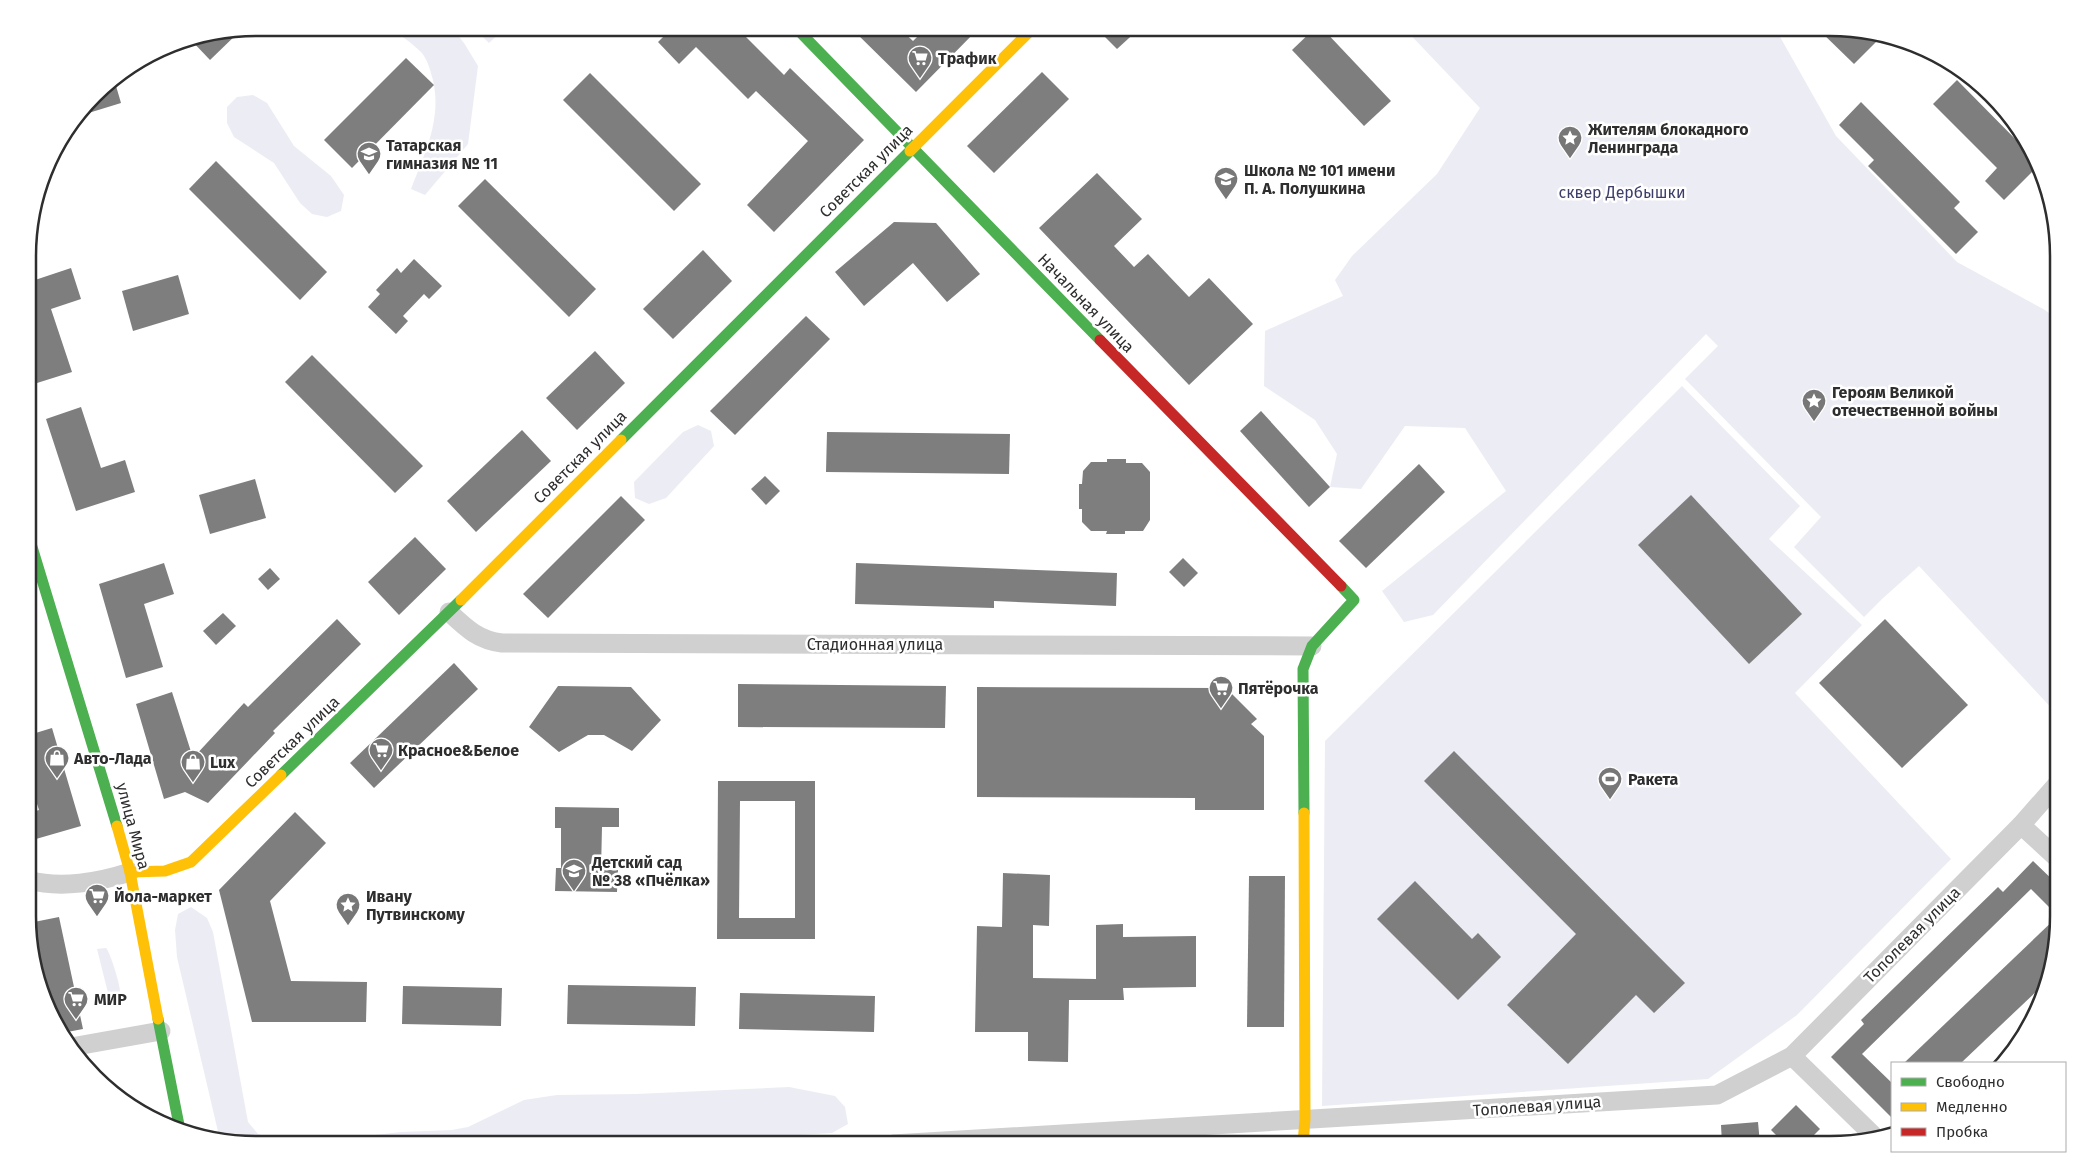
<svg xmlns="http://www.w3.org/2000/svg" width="2086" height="1172" font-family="'Fira Sans',sans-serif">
<rect width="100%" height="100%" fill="#fff"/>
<g fill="#ececf4">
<path d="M390,28H452L464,43L478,66L468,144L425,195L411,189C425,153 442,119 433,80C430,70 428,60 421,52C412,43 400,35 390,28Z"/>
<polygon points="474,28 505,28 489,43"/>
<polygon points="1404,28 1775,28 1836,136 1957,262 2045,310 2058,320 2058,715 1919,566 1882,599 1864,617 1794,547 1821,517 1685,379 1718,346 1706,334 1433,615 1404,622 1382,591 1506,491 1465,428 1405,426 1361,489 1330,487 1337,454 1315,420 1264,386 1265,331 1343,296 1335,280 1352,256 1437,174 1480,108"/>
<polygon points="253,95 267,103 294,146 331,176 344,195 341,211 327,217 312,214 300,203 274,163 234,137 227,123 227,107 237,97"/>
<polygon points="1682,386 1800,506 1769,539 1862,625 1795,693 1951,859 1797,1015 1708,1079 1322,1106 1325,741"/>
<polygon points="698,425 711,431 714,446 666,498 649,504 635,498 634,482 683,432"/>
<polygon points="191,907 207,918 213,932 248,1122 258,1134 272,1138 304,1143 401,1132 452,1130 468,1127 524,1100 557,1095 636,1094 789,1087 835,1096 845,1107 848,1124 832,1133 651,1144 256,1144 220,1140 177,957 175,930 178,914"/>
<path d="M106,948C110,952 121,987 120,993L115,995L108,993L97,949Z"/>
</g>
<g fill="#7e7e7e" fill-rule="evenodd">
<polygon points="672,28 737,28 784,75 790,68 864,140 774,232 747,205 808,141 756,91 748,99 696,47 679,64 658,42"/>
<polygon points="851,28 899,28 913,41 926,28 979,28 916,92"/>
<polygon points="1111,28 1140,28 1117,49 1103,35"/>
<polygon points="1315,28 1322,28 1391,101 1364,126 1292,50"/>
<polygon points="1817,28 1830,28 1883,35 1854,64"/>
<polygon points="240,31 210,60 191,40"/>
<polygon points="406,58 434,85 352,168 324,140"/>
<polygon points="1042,72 1069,99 994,173 967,146"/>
<polygon points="590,73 701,184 674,211 563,100"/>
<polygon points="114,79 121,103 82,115 105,84"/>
<polygon points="1957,80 2035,159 2038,166 2004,200 1985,181 1997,168 1933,104"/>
<polygon points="1861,102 1960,202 1954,208 1978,232 1956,254 1868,166 1874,160 1839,125"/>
<polygon points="216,161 327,272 300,300 189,189"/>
<polygon points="1097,173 1142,219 1114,246 1134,267 1148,254 1189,297 1209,278 1253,324 1189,385 1039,228"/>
<polygon points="485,179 596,289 569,317 458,206"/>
<polygon points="894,222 936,223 980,274 947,302 913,263 864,306 835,272"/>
<polygon points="703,250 732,281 673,339 643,309"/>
<polygon points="414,259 442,286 429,299 424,294 403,316 408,321 396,334 368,307 380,294 376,290 397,268 401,273"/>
<polygon points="71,268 81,299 51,309 72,372 37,383 29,360 29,282"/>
<polygon points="178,275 189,314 133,331 122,291"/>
<polygon points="806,316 830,339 735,435 710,411"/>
<polygon points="595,351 625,383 577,430 546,398"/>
<polygon points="312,355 423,466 395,493 285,382"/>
<polygon points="81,407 101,468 125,460 135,492 76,511 46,419"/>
<polygon points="1261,411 1330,487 1309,507 1240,431"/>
<polygon points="522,430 551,461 476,532 447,501"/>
<polygon points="827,432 1010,434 1009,474 826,472"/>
<polygon points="1107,459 1126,459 1126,463 1142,463 1150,472 1150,520 1143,531 1125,531 1125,534 1106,534 1107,531 1091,531 1082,522 1082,509 1079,509 1079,484 1082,484 1083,471 1091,462 1107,462"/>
<polygon points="1419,464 1445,492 1366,568 1339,541"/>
<polygon points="765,476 780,491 766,505 751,489"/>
<polygon points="255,479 266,518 210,534 199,495"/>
<polygon points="1691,495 1802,614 1749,664 1638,545"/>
<polygon points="621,496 645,520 548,618 523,594"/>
<polygon points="415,537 446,569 399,615 368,582"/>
<polygon points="1183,558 1198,573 1184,587 1169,572"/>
<polygon points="164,563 174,594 144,604 163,667 126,678 99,584"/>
<polygon points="856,563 1117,573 1116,606 994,601 994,608 855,604"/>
<polygon points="270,568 280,579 268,590 258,579"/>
<polygon points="223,613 236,626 216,645 203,631"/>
<polygon points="337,619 361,644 273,731 275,733 208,803 185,792 164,799 136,704 172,692 193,758 244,703 248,707"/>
<polygon points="1885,619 1968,705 1902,768 1819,683"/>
<polygon points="454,663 478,689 374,788 350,763"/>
<polygon points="738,684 946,686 945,728 738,727"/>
<polygon points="558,686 631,687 661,720 632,751 604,735 588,735 559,752 529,727"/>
<polygon points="977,687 1215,688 1227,699 1232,694 1257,719 1251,724 1264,736 1264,810 1195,810 1195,798 977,797"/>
<polygon points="52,728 81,826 29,841 29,813 39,810 29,779 29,735"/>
<polygon points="1454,751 1685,983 1654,1013 1636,995 1568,1064 1507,1005 1576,934 1424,781"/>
<path d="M718,781H815V939H717ZM740,801H795V918H739Z"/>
<polygon points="555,807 619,808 619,827 602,827 601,870 618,870 617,892 555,891 556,868 561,868 561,828 555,828"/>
<polygon points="295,812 326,843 270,901 291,981 367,982 366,1022 252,1022 219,890"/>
<polygon points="2033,861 2058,885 2058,916 2031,889 1862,1054 1892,1083 1892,1118 1831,1057 1864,1024 1861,1020 1998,887 2003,892"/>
<polygon points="1003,873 1050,875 1049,926 1033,925 1033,978 1096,979 1096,925 1123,924 1123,937 1196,936 1196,987 1123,988 1124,1000 1069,1000 1068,1062 1028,1061 1028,1032 975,1032 977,926 1002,927"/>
<polygon points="1249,876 1285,876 1284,1027 1247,1027"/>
<polygon points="1415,881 1472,939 1478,933 1501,957 1458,1000 1377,919"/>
<polygon points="2058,916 2058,931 2041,987 1961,1063 1904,1063"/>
<polygon points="59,917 83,1029 62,1033 29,945 29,923"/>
<polygon points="568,985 696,987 695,1026 567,1024"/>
<polygon points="403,986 502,988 501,1026 402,1024"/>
<polygon points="740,993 875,996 874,1032 739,1029"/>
<polygon points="1796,1105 1820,1129 1805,1144 1785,1144 1771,1130"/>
<polygon points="1758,1122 1760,1144 1722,1144 1721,1125"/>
</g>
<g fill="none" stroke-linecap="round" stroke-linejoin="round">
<g stroke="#d0d0d0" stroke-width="19">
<path d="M449,612C466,628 478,640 502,643L1312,646"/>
<polyline points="2021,825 2058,859"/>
<path d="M29,880C60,889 100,882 130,872"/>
<polyline points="71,1047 161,1031"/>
<polyline points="1792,1056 1873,1135"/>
<polyline points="893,1144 1717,1095 1792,1056 2021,825 2058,783"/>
</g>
<g stroke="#4caf50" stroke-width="11">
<polyline points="796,28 1100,340"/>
<polyline points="621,440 910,151"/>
<polyline points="29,537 117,826"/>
<polyline points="281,775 461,600"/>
<polyline points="1304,813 1303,669 1312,646 1354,600 1341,586"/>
<polyline points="158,1019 180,1130"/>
</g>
<g stroke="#ffc107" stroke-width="11">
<polyline points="910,151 1033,28"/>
<polyline points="461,600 621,440"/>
<polyline points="117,826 130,872 158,1019"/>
<polyline points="130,872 165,871 191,862 281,775"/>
<polyline points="1303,1144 1305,1119 1304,813"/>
</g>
<polyline stroke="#c62828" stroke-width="11" points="1100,340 1341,586"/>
</g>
<defs>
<symbol id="supermarket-pin" viewBox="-11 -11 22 30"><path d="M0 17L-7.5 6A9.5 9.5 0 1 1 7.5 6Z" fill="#777" stroke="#fff"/><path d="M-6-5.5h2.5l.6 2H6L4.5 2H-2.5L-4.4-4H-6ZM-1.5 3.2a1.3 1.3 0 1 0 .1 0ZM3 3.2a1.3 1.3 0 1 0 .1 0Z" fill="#fff"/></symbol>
<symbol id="sight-pin" viewBox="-11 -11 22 30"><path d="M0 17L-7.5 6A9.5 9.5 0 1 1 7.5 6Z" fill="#777" stroke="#fff"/><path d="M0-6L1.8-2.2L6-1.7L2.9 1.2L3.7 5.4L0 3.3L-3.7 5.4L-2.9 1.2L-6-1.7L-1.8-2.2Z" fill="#fff"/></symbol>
<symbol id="school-pin" viewBox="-11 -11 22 30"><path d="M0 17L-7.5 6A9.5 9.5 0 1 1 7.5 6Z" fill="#777" stroke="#fff"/><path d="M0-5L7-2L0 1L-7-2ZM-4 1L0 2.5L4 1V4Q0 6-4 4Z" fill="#fff"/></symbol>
<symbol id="shop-pin" viewBox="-11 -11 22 30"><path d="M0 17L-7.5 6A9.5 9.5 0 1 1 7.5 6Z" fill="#777" stroke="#fff"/><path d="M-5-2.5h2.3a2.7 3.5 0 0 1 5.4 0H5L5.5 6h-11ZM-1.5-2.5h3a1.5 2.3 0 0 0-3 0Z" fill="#fff"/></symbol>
<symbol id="stadium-pin" viewBox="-11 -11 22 30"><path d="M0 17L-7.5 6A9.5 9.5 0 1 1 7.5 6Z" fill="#777" stroke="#fff"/><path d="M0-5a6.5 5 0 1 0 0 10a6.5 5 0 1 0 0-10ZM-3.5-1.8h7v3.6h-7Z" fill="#fff"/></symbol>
</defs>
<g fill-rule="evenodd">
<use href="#supermarket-pin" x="906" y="44" width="28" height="38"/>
<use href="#sight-pin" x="1556" y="124" width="28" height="38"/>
<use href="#school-pin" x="355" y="140" width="28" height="38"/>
<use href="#school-pin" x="1212" y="165" width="28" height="38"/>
<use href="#sight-pin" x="1800" y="387" width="28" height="38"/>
<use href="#supermarket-pin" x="1207" y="674" width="28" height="38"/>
<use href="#supermarket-pin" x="367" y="736" width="28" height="38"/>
<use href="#shop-pin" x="43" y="744" width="28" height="38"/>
<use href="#shop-pin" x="179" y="748" width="28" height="38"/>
<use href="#stadium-pin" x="1596" y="765" width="28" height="38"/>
<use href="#school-pin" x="560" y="857" width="28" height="38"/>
<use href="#supermarket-pin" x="83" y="882" width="28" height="38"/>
<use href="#sight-pin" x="334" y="891" width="28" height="38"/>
<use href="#supermarket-pin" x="62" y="985" width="28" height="38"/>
</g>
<g text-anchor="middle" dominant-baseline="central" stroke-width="5" stroke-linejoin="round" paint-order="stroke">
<g font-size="16" font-weight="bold" fill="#2e2e2e" stroke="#fff" text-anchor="start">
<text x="938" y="58">Трафик</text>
<text x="1588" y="129">Жителям блокадного<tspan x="1588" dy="18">Ленинграда</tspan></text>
<text x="386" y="145">Татарская<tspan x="386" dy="18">гимназия № 11</tspan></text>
<text x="1244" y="170">Школа № 101 имени<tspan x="1244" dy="18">П. А. Полушкина</tspan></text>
<text x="1832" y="392">Героям Великой<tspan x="1832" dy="18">отечественной войны</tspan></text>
<text x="1238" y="688">Пятёрочка</text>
<text x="398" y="750">Красное&amp;Белое</text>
<text x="74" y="758">Авто-Лада</text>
<text x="210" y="762">Lux</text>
<text x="1628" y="779">Ракета</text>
<text x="592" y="862">Детский сад<tspan x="592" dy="18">№ 38 «Пчёлка»</tspan></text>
<text x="114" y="896">Йола-маркет</text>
<text x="366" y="896">Ивану<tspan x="366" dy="18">Путвинскому</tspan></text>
<text x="94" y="999">МИР</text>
</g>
<g font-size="16" fill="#2e2e2e" stroke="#fff">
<text transform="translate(866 171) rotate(-45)">Советская улица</text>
<text transform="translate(1086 303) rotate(46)">Начальная улица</text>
<text transform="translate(580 457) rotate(-45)">Советская улица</text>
<text x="875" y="644">Стадионная улица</text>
<text transform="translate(292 742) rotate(-44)">Советская улица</text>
<text transform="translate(133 826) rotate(75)">улица Мира</text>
<text transform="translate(1912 935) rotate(-45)">Тополевая улица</text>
<text transform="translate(1537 1106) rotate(-4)">Тополевая улица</text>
</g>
<g font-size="16" fill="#3c3e69" stroke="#fff">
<text x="1622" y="192">сквер Дербышки</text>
</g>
</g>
<path d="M0 0H2086V1172H0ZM256 36H1830A220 220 0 0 1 2050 256V916A220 220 0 0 1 1830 1136H256A220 220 0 0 1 36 916V256A220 220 0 0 1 256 36Z" fill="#fff" fill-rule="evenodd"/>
<path fill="none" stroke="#2e2e2e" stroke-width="2.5" d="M256 36H1830A220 220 0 0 1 2050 256V916A220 220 0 0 1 1830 1136H256A220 220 0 0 1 36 916V256A220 220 0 0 1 256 36Z"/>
<rect x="1891" y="1062" width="175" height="90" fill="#ffffff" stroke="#ababab"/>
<rect x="1901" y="1078" width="25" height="8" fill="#4caf50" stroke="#ababab"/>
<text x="1936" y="1087" font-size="15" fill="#2e2e2e">Свободно</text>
<rect x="1901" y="1103" width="25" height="8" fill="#ffc107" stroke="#ababab"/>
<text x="1936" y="1112" font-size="15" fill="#2e2e2e">Медленно</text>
<rect x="1901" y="1128" width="25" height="8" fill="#c62828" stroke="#ababab"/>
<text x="1936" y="1137" font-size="15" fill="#2e2e2e">Пробка</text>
</svg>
